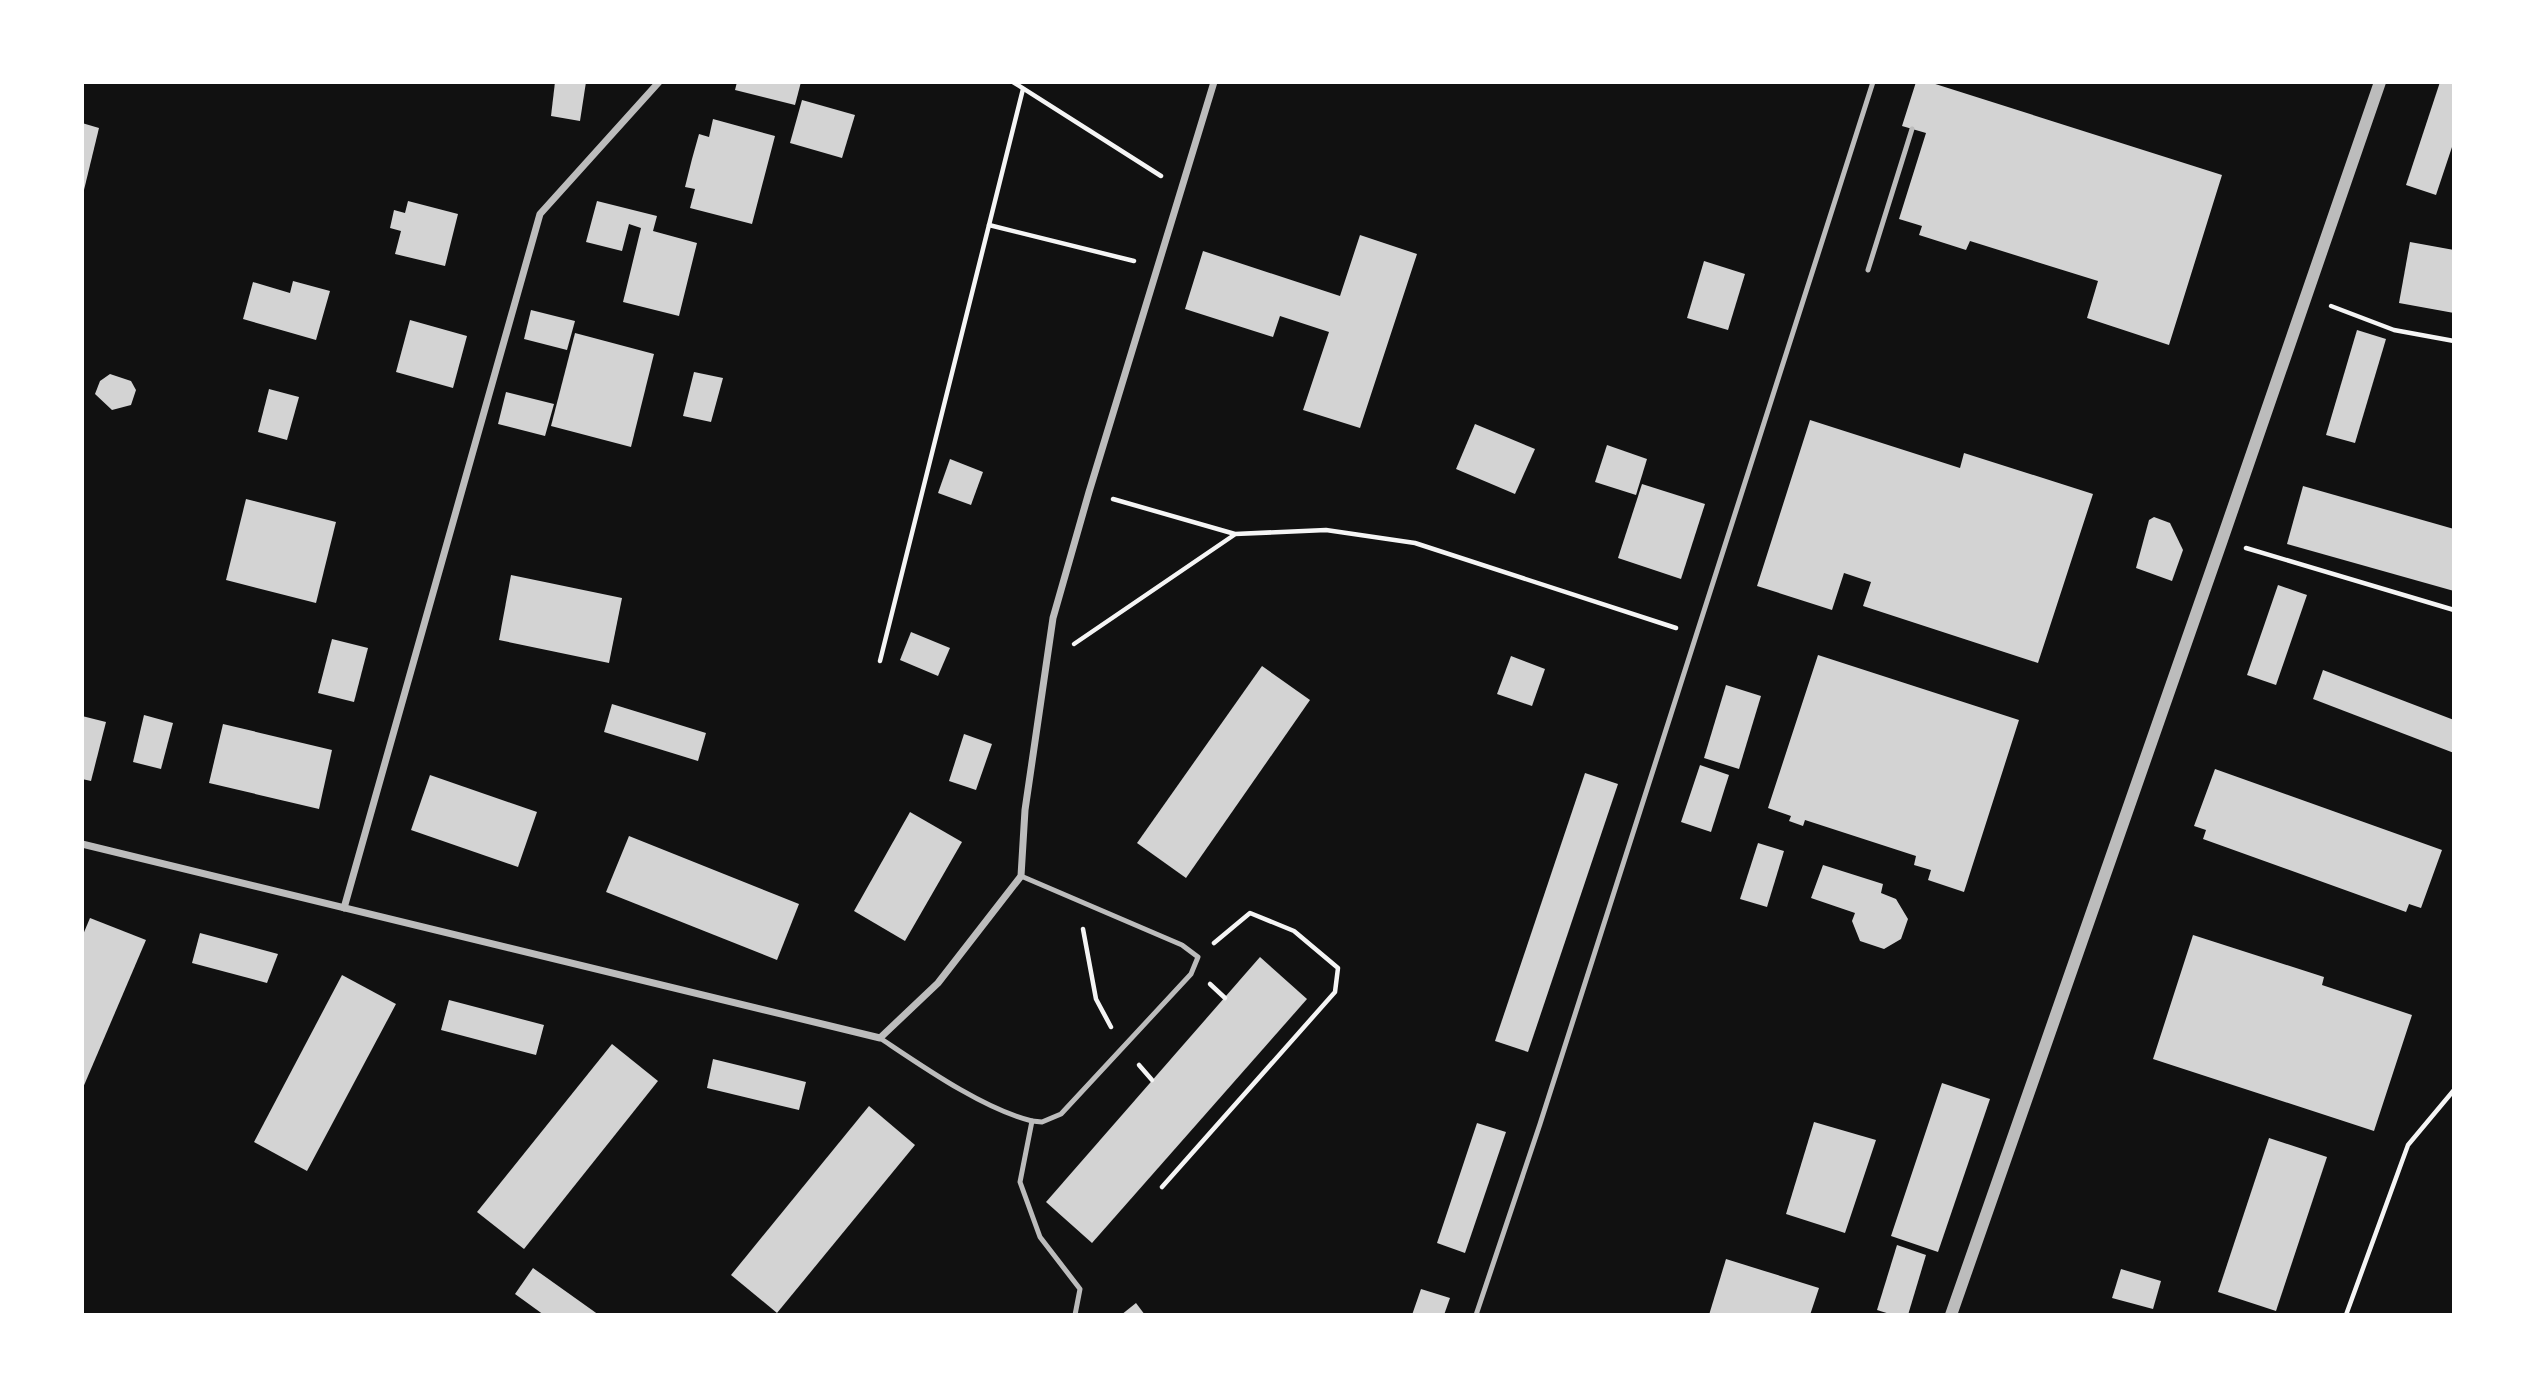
<svg xmlns="http://www.w3.org/2000/svg" width="2536" height="1397" font-family="'Space Grotesk',sans-serif">
<rect width="100%" height="100%" fill="#111"/>
<g fill="#d3d3d3">
<polygon points="555,82 586,82 580,121 551,116"/>
<polygon points="737,82 801,82 795,105 735,90"/>
<polygon points="1916,82 1929,82 2222,175 2169,345 2087,318 2098,281 1970,241 1966,250 1919,235 1922,226 1899,219 1926,133 1902,126"/>
<polygon points="2440,82 2454,82 2454,141 2436,195 2406,185"/>
<polygon points="802,100 855,115 842,158 790,143"/>
<polygon points="713,119 775,136 752,224 690,208 695,189 685,187 692,159 699,134 709,137"/>
<polygon points="82,123 99,128 83,194 82,194"/>
<polygon points="408,201 458,214 445,266 395,254 401,231 390,228 394,210 405,213"/>
<polygon points="597,201 657,216 653,231 697,243 679,316 623,302 641,228 629,224 622,251 586,242"/>
<polygon points="1360,235 1417,254 1360,428 1303,410 1329,332 1280,316 1273,337 1185,309 1203,251 1340,296"/>
<polygon points="2410,242 2454,250 2454,313 2399,303"/>
<polygon points="1704,261 1745,274 1728,330 1687,318"/>
<polygon points="293,281 330,291 316,340 243,319 253,282 290,293"/>
<polygon points="531,310 575,321 567,350 524,339"/>
<polygon points="410,320 467,336 453,388 396,372"/>
<polygon points="2357,330 2386,339 2355,443 2326,435"/>
<polygon points="575,333 654,354 631,447 551,426"/>
<polygon points="694,372 723,378 711,422 683,416"/>
<polygon points="110,374 131,381 136,390 131,405 112,410 95,394 100,381"/>
<polygon points="269,389 299,397 287,440 258,432"/>
<polygon points="506,392 554,404 545,436 498,424"/>
<polygon points="1810,420 1960,468 1964,453 2093,494 2038,663 1863,606 1871,582 1844,573 1832,610 1757,586"/>
<polygon points="1475,424 1535,449 1515,494 1456,469"/>
<polygon points="1607,445 1647,459 1636,495 1595,482"/>
<polygon points="950,459 983,472 971,505 938,493"/>
<polygon points="1642,484 1705,504 1681,579 1618,558"/>
<polygon points="2303,486 2454,529 2454,591 2287,544"/>
<polygon points="246,499 336,522 316,603 226,580"/>
<polygon points="2154,517 2170,523 2183,550 2172,581 2136,568 2149,520"/>
<polygon points="511,575 622,598 609,663 499,640"/>
<polygon points="2278,585 2307,595 2276,685 2247,675"/>
<polygon points="911,632 950,648 938,676 900,660"/>
<polygon points="332,639 368,648 354,702 318,693"/>
<polygon points="1818,655 2019,720 1964,892 1928,880 1931,870 1914,865 1916,856 1805,820 1803,826 1789,821 1791,816 1768,808"/>
<polygon points="1511,656 1545,669 1532,706 1497,694"/>
<polygon points="1262,666 1310,700 1186,878 1137,843"/>
<polygon points="2323,670 2454,720 2454,753 2313,699"/>
<polygon points="1726,685 1761,696 1739,769 1704,758"/>
<polygon points="612,704 706,733 698,761 604,732"/>
<polygon points="144,715 173,723 161,769 133,762"/>
<polygon points="82,716 106,722 91,781 82,779"/>
<polygon points="223,724 332,750 319,809 209,783"/>
<polygon points="964,734 992,744 976,790 949,781"/>
<polygon points="1700,765 1729,775 1711,832 1681,822"/>
<polygon points="2215,769 2442,850 2421,908 2409,904 2406,912 2203,839 2206,830 2194,826"/>
<polygon points="1585,773 1618,784 1528,1052 1495,1041"/>
<polygon points="430,775 537,812 518,867 411,830"/>
<polygon points="910,812 962,842 905,941 854,911"/>
<polygon points="629,836 799,904 777,960 606,892"/>
<polygon points="1758,843 1784,851 1767,907 1740,899"/>
<polygon points="1823,865 1883,884 1881,893 1896,899 1908,919 1901,939 1884,949 1860,941 1852,921 1855,913 1811,898"/>
<polygon points="90,918 146,940 82,1090 82,937"/>
<polygon points="200,933 278,954 267,983 192,963"/>
<polygon points="2193,935 2324,977 2322,985 2412,1015 2374,1131 2153,1059"/>
<polygon points="1260,957 1307,999 1092,1243 1046,1202"/>
<polygon points="342,975 396,1004 307,1171 254,1142"/>
<polygon points="449,1000 544,1025 536,1055 441,1030"/>
<polygon points="612,1044 658,1081 524,1249 477,1212"/>
<polygon points="713,1059 806,1082 799,1110 707,1088"/>
<polygon points="1942,1083 1990,1099 1938,1252 1891,1236"/>
<polygon points="869,1106 915,1145 777,1313 731,1275"/>
<polygon points="1814,1122 1876,1140 1845,1233 1786,1214"/>
<polygon points="1477,1123 1506,1132 1465,1253 1437,1243"/>
<polygon points="2269,1138 2327,1157 2276,1311 2218,1292"/>
<polygon points="1897,1245 1926,1255 1908,1315 1893,1315 1877,1310"/>
<polygon points="1726,1259 1819,1288 1810,1315 1709,1315"/>
<polygon points="533,1268 599,1315 544,1315 515,1294"/>
<polygon points="2121,1269 2161,1281 2153,1309 2112,1298"/>
<polygon points="1421,1289 1450,1298 1444,1315 1412,1315"/>
<polygon points="1136,1303 1145,1315 1121,1315"/>
</g>
<g fill="none" stroke-linecap="round" stroke-linejoin="round">
<g stroke="#f5f5f5" stroke-width="4.5">
<polyline points="1013,82 1161,176"/>
<polyline points="989,225 1134,261"/>
<polyline points="2331,306 2394,330 2454,341"/>
<polyline points="1113,499 1235,534 1326,530 1415,543 1676,628"/>
<polyline points="2246,548 2454,610"/>
<polyline points="1074,644 1234,535"/>
<polyline points="880,661 1023,89"/>
<polyline points="1083,929 1096,999 1111,1027"/>
<polyline points="1210,984 1225,998"/>
<polyline points="1139,1065 1152,1080"/>
<polyline points="1162,1187 1335,992 1338,968 1294,931 1250,913 1214,943"/>
<polyline points="2346,1315 2408,1145 2454,1090"/>
</g>
<g stroke="#bcbcbc" stroke-width="5">
<polyline points="1868,270 1912,129"/>
<polyline points="1021,876 1182,945 1198,957 1191,974 1061,1114 1042,1122 1032,1121 1020,1182 1040,1237 1080,1289 1075,1315"/>
<path d="M880,1038C922,1066 983,1109 1032,1121"/>
<polyline points="1476,1315 1540,1124 1873,82"/>
</g>
<g stroke="#bcbcbc" stroke-width="7">
<polyline points="82,844 880,1038 938,983 1021,876 1025,810 1053,618 1089,492 1214,82"/>
<polyline points="344,908 540,214 659,82"/>
</g>
<polyline stroke="#bcbcbc" stroke-width="12" points="1951,1315 2222,540 2380,82"/>
</g>
<rect width="2536" height="1397" fill="none" stroke="#ffffff" stroke-width="168"/>
</svg>
